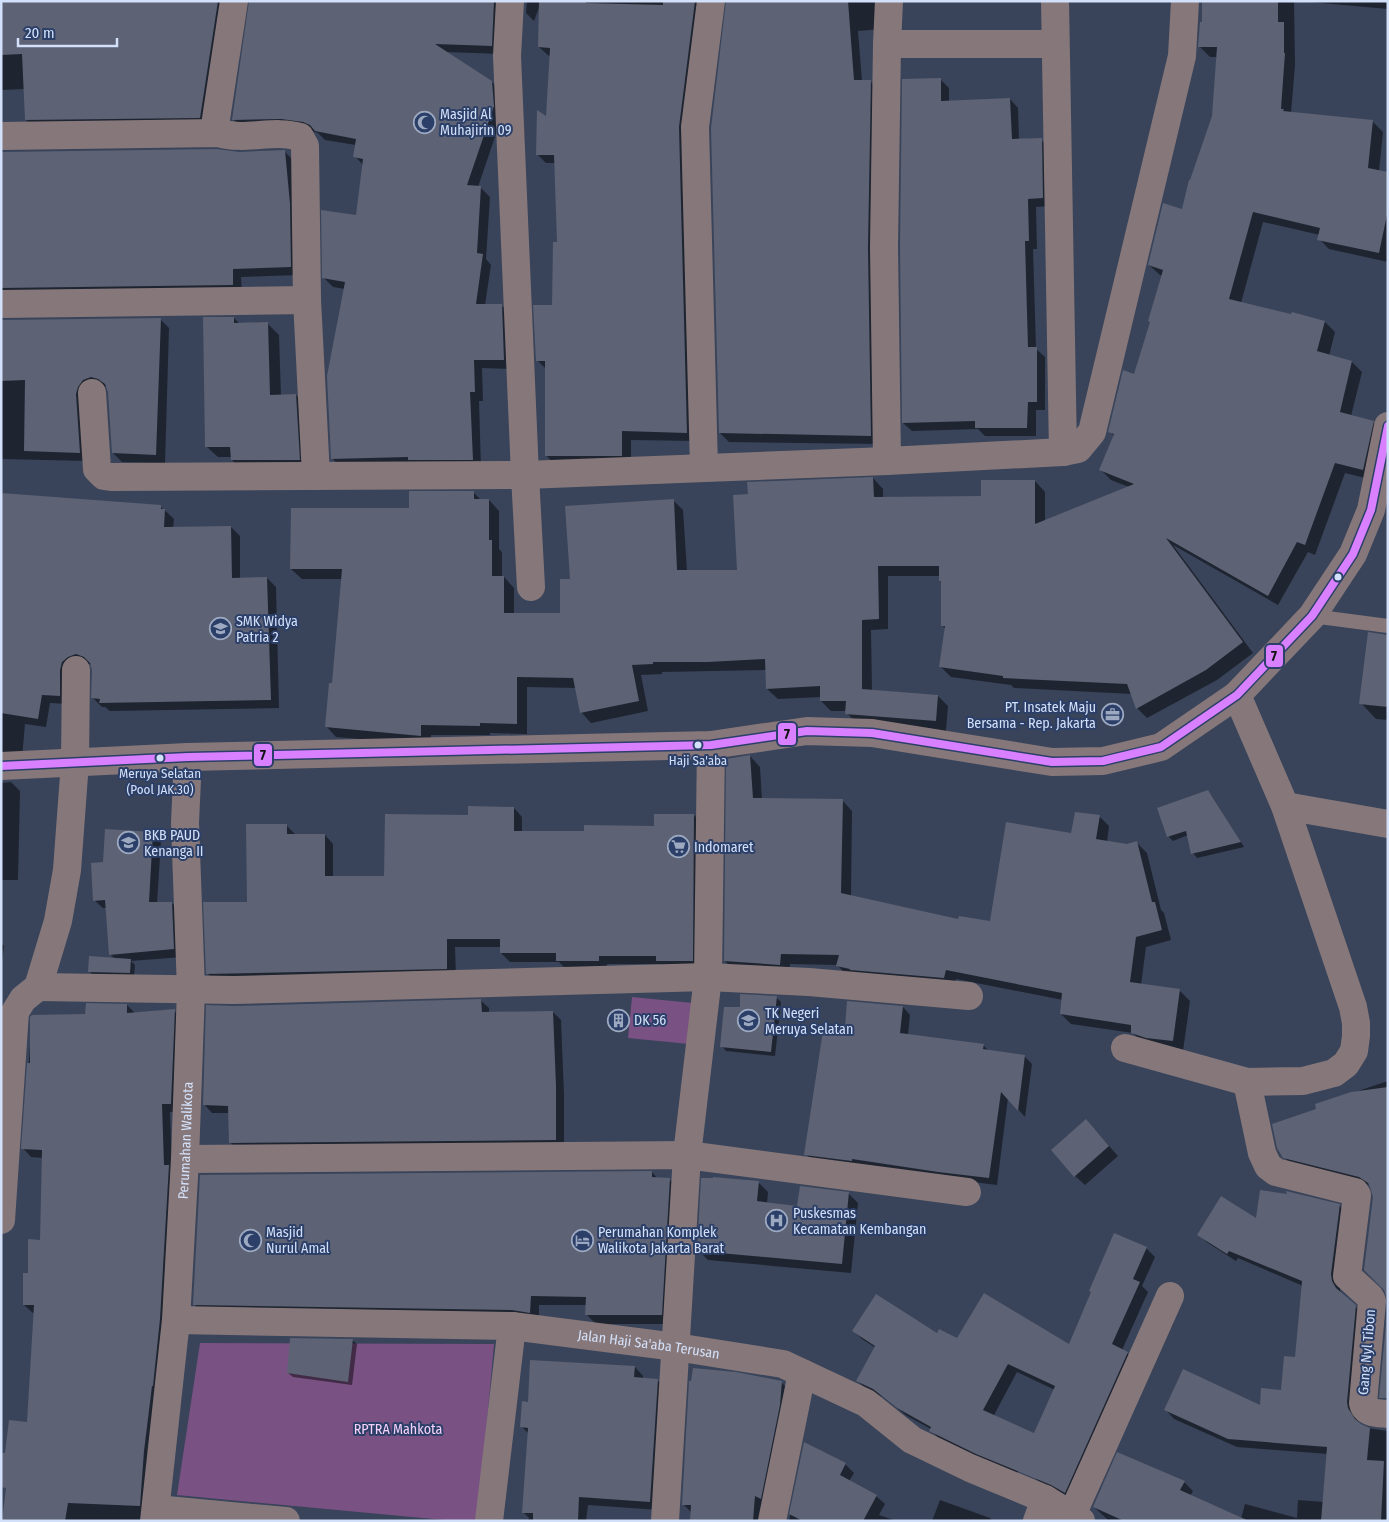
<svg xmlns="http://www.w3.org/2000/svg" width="1389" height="1522" font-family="'Fira Sans Condensed',sans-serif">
<rect width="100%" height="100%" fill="#39445a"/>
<g fill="#7a5183">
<polygon points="632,997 693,1003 689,1044 628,1038"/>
<polygon points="200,1343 494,1344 478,1521 455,1521 177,1495"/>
</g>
<g fill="#0007">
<polygon points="1,1 218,1 227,10 209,126 35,128 26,120 25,89 1,90"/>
<polygon points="459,1 506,1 501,54 446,52 492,82 501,92 502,116 478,187 480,187 490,197 486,259 491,265 485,305 502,306 511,315 513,369 482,368 483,401 479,401 481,468 341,468 332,458 345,289 333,287 324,278 357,217 363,165 355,156 356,145 325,140 318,133 303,128 242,128 233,119"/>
<polygon points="527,1 707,1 696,441 631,440 631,464 555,465 546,455 547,370 537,360 553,307 558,243 556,163 546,163 537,154 547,118 551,56 549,56 539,47 540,5 534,21 526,13"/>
<polygon points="728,1 878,1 881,29 858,31 862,81 870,81 879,90 880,444 729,442 720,433"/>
<polygon points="1204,1 1294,1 1295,65 1291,113 1373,122 1383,132 1379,171 1388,173 1388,262 1329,249 1319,239 1320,235 1263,222 1241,303 1325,322 1335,332 1329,356 1352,362 1362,372 1351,416 1373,422 1383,432 1373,480 1345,473 1315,555 1308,552 1278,605 1173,545 1253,653 1217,680 1147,718 1137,708 1132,694 1014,688 1011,685 951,677 941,667 946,629 942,625 942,582 940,581 940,576 888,576 888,629 871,630 872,691 938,696 948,706 946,731 857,724 847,713 847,711 831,711 821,701 821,697 778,699 767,689 766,670 662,672 662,674 641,675 648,711 591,723 581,712 576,688 527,687 527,734 490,733 490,735 431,735 430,745 336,737 326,726 334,684 342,579 302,579 291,569 410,509 473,492 481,500 489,500 499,511 499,549 502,552 502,577 504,577 514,588 514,614 561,615 572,580 673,500 683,510 687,571 738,571 873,478 883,489 883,498 982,498 1035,481 1045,492 1045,522 1129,487 1111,480 1101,470 1114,436 1110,431 1135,375 1151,322 1163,276 1160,275 1149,265 1183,210 1213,116 1218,57 1210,57 1200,47 1203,23"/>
<polygon points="1299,1 1388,1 1388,9"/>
<polygon points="940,79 949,88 949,102 1010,99 1018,108 1019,140 1041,140 1050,148 1051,206 1036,207 1037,249 1033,249 1036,349 1045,357 1045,410 1036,410 1036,436 985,436 978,429 912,431 903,423"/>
<polygon points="217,150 239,153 284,151 293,160 299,275 241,277 242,294 1,300 1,153"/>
<polygon points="234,318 240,324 268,324 279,335 281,396 296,395 307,407 310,471 243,471 232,460 232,457 218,457 206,446"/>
<polygon points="160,319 169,328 165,463 122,462 113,453 109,391 107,387 100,386 89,461 1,459 1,321"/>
<polygon points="1,494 160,506 174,519 173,528 231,527 240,536 240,579 267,578 276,587 279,708 110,711 105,707 102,707 93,698 93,670 92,665 85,663 69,704 50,703 46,727 25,724 22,758 1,762"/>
<polygon points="1388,663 1388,720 1376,719 1361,703"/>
<polygon points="750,756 760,767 762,800 842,800 852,811 851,896 959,921 991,923 1072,834 1099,816 1109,826 1107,842 1127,845 1137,843 1147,853 1161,910 1164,913 1171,940 1146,947 1141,985 1179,990 1190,1001 1183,1051 1143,1043 1133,1033 1071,1024 1061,1014 1063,1000 956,979 954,988 848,976 837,965 790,964 789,974 735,971 725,961"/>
<polygon points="11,782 20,791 18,880 1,880 1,783"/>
<polygon points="1208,791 1212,796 1244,847 1197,858 1193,853 1188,835 1173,841 1169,837 1158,809"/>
<polygon points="514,808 522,817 522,832 585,832 656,827 694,815 703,824 701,969 666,969 661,964 607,964 607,969 566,969 559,962 510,962 501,953 501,947 455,947 456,977 216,982 207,973 248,903 286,825 295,834 325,835 333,844 333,877 386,877 469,816"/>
<polygon points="152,833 161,841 157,903 172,903 180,911 182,957 131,961 135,965 134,977 94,976 90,972 115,959 110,954 107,908 103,908 94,900 104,863"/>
<polygon points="1,943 4,946 1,969"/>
<polygon points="776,997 781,1002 775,1056 726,1051 722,1046 741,1008"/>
<polygon points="480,1000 489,1008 489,1013 553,1012 561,1020 564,1095 564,1148 238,1151 230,1142 229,1113 212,1113 204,1104 234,1007"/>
<polygon points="127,1005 135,1013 174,1011 183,1019 180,1112 170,1112 172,1169 177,1175 147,1521 22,1521 35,1313 33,1313 24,1305 29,1275 42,1241 43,1158 31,1157 23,1148 32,1017 86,1015"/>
<polygon points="903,1007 910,1015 908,1035 983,1045 989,1051 1024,1056 1032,1064 1025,1117 1008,1098 997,1185 814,1162 806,1154 847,1028"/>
<polygon points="1388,1081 1388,1299 1372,1187 1369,1185 1293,1166 1284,1157 1318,1110 1316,1105"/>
<polygon points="1095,1130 1118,1156 1085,1185 1075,1176"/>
<polygon points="652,1172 658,1179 669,1179 678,1188 670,1324 596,1324 587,1315 587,1305 539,1305 539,1321 203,1313 194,1304"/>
<polygon points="758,1182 768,1192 767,1204 798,1208 848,1193 858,1203 851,1273 708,1260 698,1250"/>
<polygon points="1339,1205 1348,1214 1340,1283 1340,1291 1344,1296 1364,1315 1356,1418 1360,1424 1367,1428 1388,1431 1388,1521 1108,1520 1094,1507 1184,1482 1193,1491 1190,1496 1241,1519 1245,1504 1297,1518 1298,1500 1324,1502 1328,1454 1237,1447 1174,1419 1166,1410 1261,1406 1283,1391 1296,1358 1303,1286 1238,1258 1236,1261 1208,1243 1199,1235 1257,1220"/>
<polygon points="1146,1248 1155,1257 1142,1286 1148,1292 1122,1350 1127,1353 1136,1361 1074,1501 1043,1486 1034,1477 1055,1390 1017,1372 994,1415 1030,1437 1017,1475 939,1439 931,1429 907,1416 883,1397 867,1390 858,1381 876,1348 862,1339 854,1331 938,1335 958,1340 1070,1346"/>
<polygon points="352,1340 357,1344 352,1385 293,1377 288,1373"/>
<polygon points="635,1367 643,1376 643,1379 657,1380 666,1389 659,1510 588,1505 586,1521 528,1521 529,1518 523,1512 529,1434 522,1427 529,1403"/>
<polygon points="781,1382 790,1391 766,1521 691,1521 692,1513 683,1504"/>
<polygon points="805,1444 845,1464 854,1473 849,1481 876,1496 885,1504 879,1515 897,1521 789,1521"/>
<polygon points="940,1500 990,1518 992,1521 932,1521"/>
</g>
<g fill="#5d6274" fill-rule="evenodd">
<polygon points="1,1 218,1 200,118 25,120 22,54 1,55"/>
<polygon points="249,1 494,1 492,46 435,44 492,81 494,106 467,185 481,186 477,253 483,254 476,304 502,304 504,360 474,360 475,392 470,392 473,460 408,460 408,457 331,459 327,376 345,282 322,278 321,210 356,215 363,159 353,157 356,139 315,131 310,125 303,122 281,119 232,120"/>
<polygon points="539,1 586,1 586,3 663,5 663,1 695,1 679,127 687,433 622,431 622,456 545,456 545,361 536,361 533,305 552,305 553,242 557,242 554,155 536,155 537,110 546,116 550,48 538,47"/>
<polygon points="726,1 848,1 854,80 871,80 868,247 871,436 719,433 711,128"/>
<polygon points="1202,1 1278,1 1278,22 1284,22 1284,53 1285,53 1281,109 1284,109 1283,111 1373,120 1368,168 1388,172 1388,210 1379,253 1317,240 1320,228 1253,212 1229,299 1291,314 1292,312 1325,321 1317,351 1352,361 1340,412 1374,421 1363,470 1335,463 1305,545 1297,542 1268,596 1166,538 1243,642 1206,670 1136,709 1127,684 1003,678 1003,676 939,667 945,626 941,626 941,581 939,581 939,566 878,566 879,619 862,620 862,689 938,695 936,721 845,714 846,701 820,701 820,686 766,689 765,659 708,662 653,662 653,664 632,665 639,701 580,713 573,678 517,677 517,724 480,723 480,726 421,725 421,736 325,727 329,683 332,683 342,569 290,569 291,508 409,508 409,491 474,491 474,499 489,499 489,540 492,540 492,576 504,576 504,613 560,613 560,579 570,579 565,506 674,499 677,570 737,570 733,495 748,494 747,482 873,477 874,497 981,496 981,480 1035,480 1035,524 1134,484 1099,470 1114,434 1108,432 1123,370 1134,374 1150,322 1148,321 1163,270 1148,265 1163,203 1182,209 1189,180 1190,180 1212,116 1217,47 1198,47 1200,22 1202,22"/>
<polygon points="941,78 941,101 1010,98 1012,139 1042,138 1043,198 1028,199 1029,241 1025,241 1028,347 1037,347 1037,402 1028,402 1027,428 975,428 975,421 902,423 900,247 902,79"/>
<polygon points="217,149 239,152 285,150 290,204 291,267 233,269 233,285 1,288 2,152"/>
<polygon points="203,317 234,317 234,323 268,322 270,395 296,394 300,460 231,460 230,447 205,447"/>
<polygon points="161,318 156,455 112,453 108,392 105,384 98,379 91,377 83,380 78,387 76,394 80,453 24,451 25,380 1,381 1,320"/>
<polygon points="1,493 161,505 161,509 165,509 164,527 231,526 232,578 267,577 271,700 99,703 100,699 91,698 92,670 90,663 84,657 76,654 68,657 62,662 60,670 60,696 42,695 38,719 1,713"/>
<polygon points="1368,632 1388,635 1388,707 1359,704"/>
<polygon points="750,755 753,798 843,799 841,893 958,919 959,916 990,921 1006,822 1071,833 1075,812 1100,815 1096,839 1127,844 1137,841 1152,902 1155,902 1162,930 1136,937 1130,982 1180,989 1173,1041 1146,1038 1131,1033 1131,1025 1060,1014 1062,993 946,970 944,978 850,970 850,969 836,966 839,955 781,954 780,965 724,961 726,759"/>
<polygon points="1208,790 1241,842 1191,854 1186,831 1167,837 1157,808"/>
<polygon points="468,806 514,807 514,831 584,831 584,825 654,826 654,814 694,814 693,961 656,961 656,956 599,956 599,961 556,961 556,953 500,953 500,939 447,939 447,969 206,974 203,902 247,902 246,824 287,824 287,834 325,834 325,876 384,876 385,814 468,815"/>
<polygon points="105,829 153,832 149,902 172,902 174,949 109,955 105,900 93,901 91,863 103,862"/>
<polygon points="89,956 131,959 130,973 88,972"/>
<polygon points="740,994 777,996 771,1052 720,1047 724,1007 740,1007"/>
<polygon points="481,999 482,1012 553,1011 556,1086 556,1140 229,1143 228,1106 203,1105 206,1005 234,1006"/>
<polygon points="847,1001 903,1006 900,1033 984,1044 983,1049 1025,1055 1018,1111 1001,1092 989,1178 938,1172 852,1159 852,1161 804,1155 824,1024 845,1027"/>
<polygon points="86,1003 127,1004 127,1013 175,1009 171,1104 162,1104 164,1165 169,1165 160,1319 153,1386 152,1386 144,1451 140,1506 68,1503 65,1521 2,1521 6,1488 1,1487 1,1453 5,1453 9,1420 27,1422 34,1305 23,1305 23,1273 28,1273 28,1239 40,1240 42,1150 21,1149 27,1063 30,1063 30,1017 32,1015 85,1014"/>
<polygon points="1388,1087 1388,1398 1379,1398 1388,1302 1384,1290 1364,1270 1373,1197 1370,1187 1368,1183 1359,1177 1283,1158 1277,1148 1272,1124 1316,1109 1315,1104 1351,1092"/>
<polygon points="1086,1119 1109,1146 1074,1177 1051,1150"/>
<polygon points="652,1171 652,1177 670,1178 662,1315 585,1315 586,1297 531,1296 530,1313 512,1310 193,1305 200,1175"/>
<polygon points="713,1177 759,1181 757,1201 797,1206 800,1186 849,1192 842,1264 697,1251 701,1178 713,1178"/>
<polygon points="1260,1190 1287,1194 1286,1191 1340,1204 1331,1274 1332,1281 1336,1288 1356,1305 1347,1402 1348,1408 1355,1419 1361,1424 1370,1428 1367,1460 1384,1461 1381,1521 1321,1521 1327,1447 1228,1439 1164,1410 1183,1369 1260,1405 1261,1388 1281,1390 1284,1356 1295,1357 1302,1281 1229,1251 1227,1254 1197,1235 1221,1196 1256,1218"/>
<path d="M1114,1233L1147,1247L1133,1279L1140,1282L1112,1344L1128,1352L1065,1493L1051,1485L976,1454L929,1431L931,1427L897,1408L873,1389L856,1381L875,1346L852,1331L876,1294L937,1333L939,1329L957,1338L984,1293L1069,1344L1091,1292L1089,1291ZM1008,1364L1055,1386L1034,1433L983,1410Z"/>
<polygon points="290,1338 353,1339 348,1382 287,1373"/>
<polygon points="530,1360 635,1366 634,1377 658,1379 650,1502 579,1497 578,1521 533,1521 533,1513 522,1513 528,1428 520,1427 522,1401 528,1402"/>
<polygon points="693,1368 736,1372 782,1381 780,1405 761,1499 755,1496 753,1521 690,1521 691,1505 682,1505 689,1381 691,1381"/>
<polygon points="804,1442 846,1463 840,1475 877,1495 863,1521 803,1521 789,1514"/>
<polygon points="1117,1452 1185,1481 1180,1490 1249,1521 1124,1521 1093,1507"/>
</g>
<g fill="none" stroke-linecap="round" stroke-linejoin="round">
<polyline stroke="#86787a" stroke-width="14" points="1312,616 1388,626"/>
<g stroke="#86787a" stroke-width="28">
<polyline points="510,1 507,56 525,475 531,587"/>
<polyline points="1055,1 1063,452"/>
<polyline points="887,44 1055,44"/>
<polyline points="219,133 216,125 216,119 234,1"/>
<path d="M1,136L219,133C245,141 274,129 300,137L305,146L307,300L316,476"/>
<polyline points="1,304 307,300"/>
<polyline points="92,393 97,469 104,476 111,477 525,475 887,461 1063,452 1078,449 1092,432 1182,56 1185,1"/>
<polyline points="887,461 884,247 887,44 889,1"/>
<polyline points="704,468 695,127 711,1"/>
<polyline points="1,766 188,757 711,745 807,731 872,733 1052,762 1103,761 1161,747 1237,695 1312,616 1353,554 1371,510 1388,426"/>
<polyline points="1285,806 1388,824"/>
<polyline points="38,987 234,990 708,977 809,982 969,996"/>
<polyline points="1125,1048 1247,1082 1303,1081 1334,1073 1346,1064 1354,1051 1356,1036 1356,1023 1353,1007 1285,806 1237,695"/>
<path d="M1247,1082L1262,1153L1268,1166L1276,1172L1355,1192L1357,1195L1347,1276L1370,1297L1372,1301L1363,1403C1365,1414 1379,1413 1388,1414"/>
<polyline points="185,1159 687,1155 967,1192"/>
<polyline points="1,1220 15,1012 23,999 38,987 58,921 67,870 75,762 76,670"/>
<path id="s1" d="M176,1320L512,1326L676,1347L783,1364L866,1403L912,1440L970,1468L1045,1499L1081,1521"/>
<polyline points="156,1509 286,1521"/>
<polyline points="1072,1515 1170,1296"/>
<path id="s2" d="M154,1521L176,1320L185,1159L191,990L185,823L188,757"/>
<polyline points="489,1521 512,1326"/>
<polyline points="665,1521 687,1155 708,977 711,745"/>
<polyline points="772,1521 802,1373"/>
<polyline points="1037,1521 1045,1499"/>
</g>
<defs>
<polyline id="bus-1" points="1,766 188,757 711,745 807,731 872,733 1052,762 1103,761 1161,747 1237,695 1312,616 1353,554 1371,510 1388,426"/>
</defs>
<use href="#bus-1" stroke="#2b3f68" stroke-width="11"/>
<use href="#bus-1" stroke="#d880ff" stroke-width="8"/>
</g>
<defs>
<symbol id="mosque-ring" viewBox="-11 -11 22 22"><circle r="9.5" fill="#2b3f68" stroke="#9da9c1" stroke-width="1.5"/><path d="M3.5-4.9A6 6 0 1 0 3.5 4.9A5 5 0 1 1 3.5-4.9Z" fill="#9da9c1"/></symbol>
<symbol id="school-ring" viewBox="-11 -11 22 22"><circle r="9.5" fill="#2b3f68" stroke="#9da9c1" stroke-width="1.5"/><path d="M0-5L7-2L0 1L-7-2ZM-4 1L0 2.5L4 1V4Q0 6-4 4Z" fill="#9da9c1"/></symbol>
<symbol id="office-ring" viewBox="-11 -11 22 22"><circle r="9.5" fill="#2b3f68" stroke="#9da9c1" stroke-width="1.5"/><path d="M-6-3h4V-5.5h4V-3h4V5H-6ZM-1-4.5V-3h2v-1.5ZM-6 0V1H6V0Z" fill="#9da9c1"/></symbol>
<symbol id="supermarket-ring" viewBox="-11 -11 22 22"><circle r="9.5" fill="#2b3f68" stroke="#9da9c1" stroke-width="1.5"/><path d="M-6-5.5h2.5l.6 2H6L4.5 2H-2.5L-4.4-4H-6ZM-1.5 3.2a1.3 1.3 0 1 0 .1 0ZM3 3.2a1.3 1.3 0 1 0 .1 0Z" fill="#9da9c1"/></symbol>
<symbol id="building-ring" viewBox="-11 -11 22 22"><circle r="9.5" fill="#2b3f68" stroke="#9da9c1" stroke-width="1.5"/><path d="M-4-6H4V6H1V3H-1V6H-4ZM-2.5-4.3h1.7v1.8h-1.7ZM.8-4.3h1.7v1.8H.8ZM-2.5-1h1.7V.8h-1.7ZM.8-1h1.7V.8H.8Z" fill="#9da9c1"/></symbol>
<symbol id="hospital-ring" viewBox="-11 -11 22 22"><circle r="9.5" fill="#2b3f68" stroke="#9da9c1" stroke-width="1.5"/><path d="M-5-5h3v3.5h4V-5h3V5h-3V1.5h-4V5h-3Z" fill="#9da9c1"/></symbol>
<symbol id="hotel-ring" viewBox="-11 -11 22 22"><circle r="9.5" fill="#2b3f68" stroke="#9da9c1" stroke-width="1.5"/><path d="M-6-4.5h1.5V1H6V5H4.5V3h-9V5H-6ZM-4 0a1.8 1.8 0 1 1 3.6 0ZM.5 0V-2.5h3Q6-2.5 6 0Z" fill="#9da9c1"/></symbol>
</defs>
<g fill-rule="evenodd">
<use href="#mosque-ring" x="412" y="110" width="25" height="25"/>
<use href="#school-ring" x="208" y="616" width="25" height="25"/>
<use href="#office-ring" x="1100" y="702" width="25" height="25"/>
<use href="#school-ring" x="116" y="830" width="25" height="25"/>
<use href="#supermarket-ring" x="666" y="834" width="25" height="25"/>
<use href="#building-ring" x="606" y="1008" width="25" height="25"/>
<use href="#school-ring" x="736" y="1008" width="25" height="25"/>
<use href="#hospital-ring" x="764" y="1208" width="25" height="25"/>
<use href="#mosque-ring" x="238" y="1228" width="25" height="25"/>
<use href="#hotel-ring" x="570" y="1228" width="25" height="25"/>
</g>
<g fill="#d3e0f9" stroke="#2b3f68" stroke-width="2">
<circle cx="1338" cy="577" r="4.5"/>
<circle cx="698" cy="745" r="4.5"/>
<circle cx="160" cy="758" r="4.5"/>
</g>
<g text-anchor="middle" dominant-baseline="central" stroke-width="4" stroke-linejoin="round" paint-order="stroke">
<g font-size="13" fill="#d3e0f9" stroke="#2b3f68">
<text x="698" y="760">Haji Sa'aba</text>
<text x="160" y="773">Meruya Selatan<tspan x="160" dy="16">(Pool JAK.30)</tspan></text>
</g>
<g font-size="14" fill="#d3e0f9" stroke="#2b3f68" text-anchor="start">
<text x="440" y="114">Masjid Al<tspan x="440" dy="16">Muhajirin 09</tspan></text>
<text x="236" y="621">SMK Widya<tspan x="236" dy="16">Patria 2</tspan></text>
<text x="1096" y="707" text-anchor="end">PT. Insatek Maju<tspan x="1096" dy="16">Bersama - Rep. Jakarta</tspan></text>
<text x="144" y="835">BKB PAUD<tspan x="144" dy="16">Kenanga II</tspan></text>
<text x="694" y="847">Indomaret</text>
<text x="765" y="1013">TK Negeri<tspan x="765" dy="16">Meruya Selatan</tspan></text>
<text x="634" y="1020">DK 56</text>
<text x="793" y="1213">Puskesmas<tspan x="793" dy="16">Kecamatan Kembangan</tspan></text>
<text x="266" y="1232">Masjid<tspan x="266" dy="16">Nurul Amal</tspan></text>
<text x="598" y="1232">Perumahan Komplek<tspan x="598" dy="16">Walikota Jakarta Barat</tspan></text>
</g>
<g font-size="14" fill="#d3e0f9" stroke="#2b3f68">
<text stroke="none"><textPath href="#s2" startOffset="382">Perumahan Walikota</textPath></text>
<text stroke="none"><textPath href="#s1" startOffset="474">Jalan Haji Sa'aba Terusan</textPath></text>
<text transform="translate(1367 1352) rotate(-85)">Gang Nyl Tibon</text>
</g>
<g font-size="14" fill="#f6d1f9" stroke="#2b3f68">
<text x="398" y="1429">RPTRA Mahkota</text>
</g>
</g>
<g stroke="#2b3f68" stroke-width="2">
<rect x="1265" y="644" width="19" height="24" rx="5" fill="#d880ff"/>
<rect x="777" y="722" width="20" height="24" rx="5" fill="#d880ff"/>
<rect x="253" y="743" width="20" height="24" rx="5" fill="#d880ff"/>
</g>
<g font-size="14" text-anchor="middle" font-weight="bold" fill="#111">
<text x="1274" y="661">7</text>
<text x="787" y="739">7</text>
<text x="263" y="760">7</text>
</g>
<rect width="1389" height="1522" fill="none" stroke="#d3e0f9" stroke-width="5"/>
<path d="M18 38v8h99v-8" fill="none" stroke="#d3e0f9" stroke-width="2.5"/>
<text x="25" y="38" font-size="15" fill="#d3e0f9" stroke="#2b3f68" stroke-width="4" paint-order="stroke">20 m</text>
</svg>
